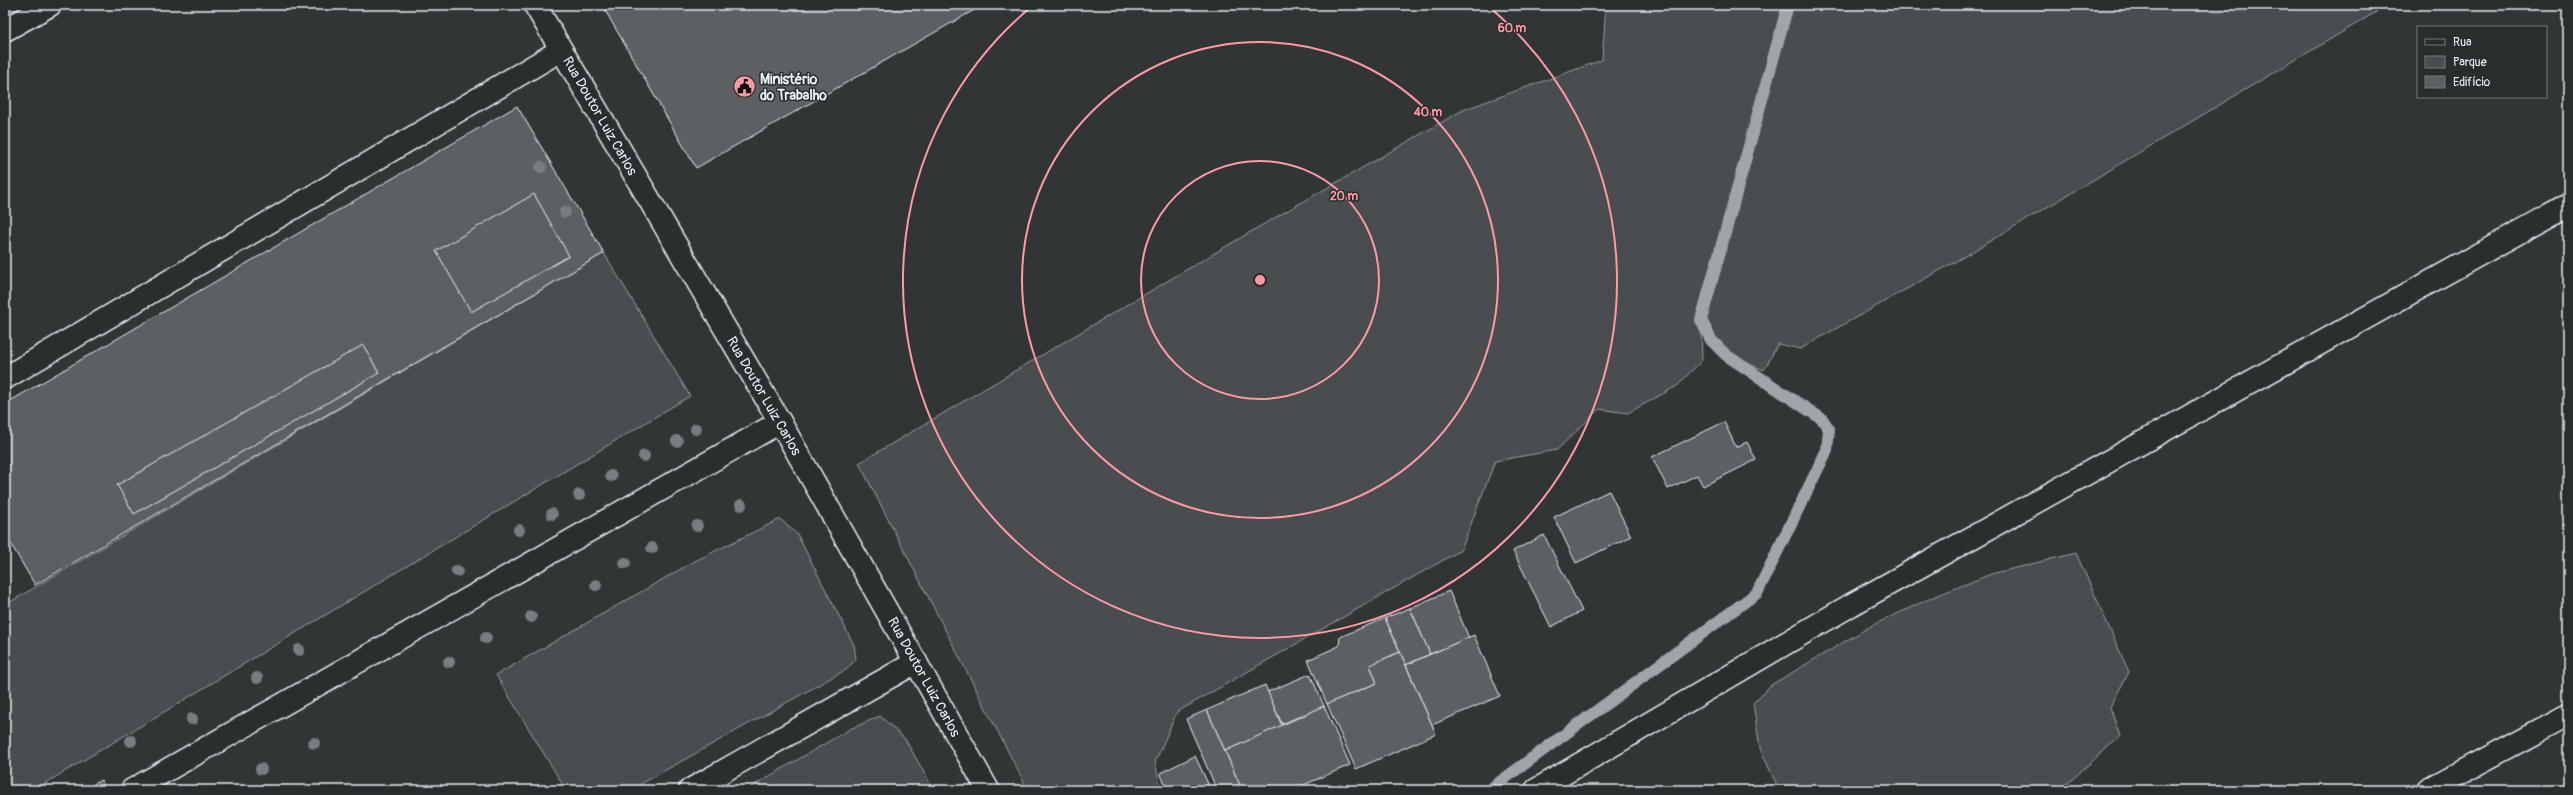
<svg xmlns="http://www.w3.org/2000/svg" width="2573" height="795" font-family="Pangolin,sans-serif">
<rect width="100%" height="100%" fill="#323536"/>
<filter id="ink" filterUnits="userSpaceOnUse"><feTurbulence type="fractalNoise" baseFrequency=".025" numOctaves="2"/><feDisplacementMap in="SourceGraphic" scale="8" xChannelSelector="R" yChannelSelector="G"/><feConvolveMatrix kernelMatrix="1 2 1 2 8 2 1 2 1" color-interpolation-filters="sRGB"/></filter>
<g filter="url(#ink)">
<g fill="#494d4f" stroke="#989fa4">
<polygon points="1606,5 2388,5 1953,263 1800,349 1778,344 1764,370 1726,355 1711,340 1701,321 1702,360 1677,386 1628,413 1599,409 1557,450 1495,461 1461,550 1177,712 1155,762 1161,790 1028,790 859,463 1264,224 1463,110 1602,60"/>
<polygon points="604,253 690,396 34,790 5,790 5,605"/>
<polygon points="780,519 797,534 854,645 856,659 847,669 630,790 566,790 496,675 693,562"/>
<polygon points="2076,553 2129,672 2110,707 2120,736 2068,783 2053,790 1779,790 1760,748 1753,703 1771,685 1871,626 1931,598 1991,574"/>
<polygon points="880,716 905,739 934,790 746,790 850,729"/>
</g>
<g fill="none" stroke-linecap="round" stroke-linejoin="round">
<polyline stroke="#9fa5aa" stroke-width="12" points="1489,790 1757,593 1827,450 1829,429 1822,419 1726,355 1711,340 1701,320 1788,5"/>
</g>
<g fill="#5c6063" stroke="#e8f1f8">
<polygon points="602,5 983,5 696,168"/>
<polygon points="517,106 604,253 35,585 5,534 5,404"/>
<polygon points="534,194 569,256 471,312 436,251"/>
<polygon points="363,345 379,373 134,514 117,485"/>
<polygon points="1724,422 1736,447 1747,442 1756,460 1703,486 1697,475 1668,489 1652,457"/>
<polygon points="1609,491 1631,536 1576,563 1554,517"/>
<polygon points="1544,535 1582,611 1551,627 1513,551"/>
<polygon points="1449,591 1469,638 1430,654 1410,608"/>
<polygon points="1410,608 1430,654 1406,665 1385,618"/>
<polygon points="1385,618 1400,652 1370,665 1377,683 1327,704 1308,660 1339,646 1340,637"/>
<polygon points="1474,635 1500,696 1432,725 1406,665"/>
<polygon points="1400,652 1436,734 1356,769 1327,704 1377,683 1370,665"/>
<polygon points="1310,674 1324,706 1282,724 1267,692"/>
<polygon points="1265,685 1282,726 1225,751 1207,710"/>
<polygon points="1324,706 1350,765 1292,790 1242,790 1225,751"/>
<polygon points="1207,710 1225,751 1242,790 1217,790 1186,719"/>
<polygon points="1195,756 1211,790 1168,790 1160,773"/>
<polygon points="101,780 106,790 83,790"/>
</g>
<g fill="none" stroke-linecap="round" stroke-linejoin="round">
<defs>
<g id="minor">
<polyline points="5,30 50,5"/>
<polyline points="5,378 561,50"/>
<polyline points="132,790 780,422"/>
<polyline points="690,790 916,662"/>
<polyline points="1536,790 1851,605 2568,205"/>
<polyline points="2428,790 2568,715"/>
</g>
<polyline id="primary" points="535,5 780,422 988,790"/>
</defs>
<use href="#minor" stroke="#e8f1f8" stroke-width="25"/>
<use href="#primary" stroke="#e8f1f8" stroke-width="25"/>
<use href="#minor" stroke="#2a2d2e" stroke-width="22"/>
<use href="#primary" stroke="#2a2d2e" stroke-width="22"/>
</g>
<g fill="#777d80">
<circle cx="541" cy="167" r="6"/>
<circle cx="565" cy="212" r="6"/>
<circle cx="696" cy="429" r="6"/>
<circle cx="677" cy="441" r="6"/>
<circle cx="644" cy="456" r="6"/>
<circle cx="611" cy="476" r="6"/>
<circle cx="579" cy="495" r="6"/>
<circle cx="741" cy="505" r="6"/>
<circle cx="552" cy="514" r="6"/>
<circle cx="697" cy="526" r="6"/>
<circle cx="519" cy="530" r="6"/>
<circle cx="652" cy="548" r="6"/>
<circle cx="625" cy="563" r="6"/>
<circle cx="457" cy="571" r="6"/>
<circle cx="596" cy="585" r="6"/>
<circle cx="531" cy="617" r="6"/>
<circle cx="486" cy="638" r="6"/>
<circle cx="299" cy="650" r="6"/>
<circle cx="449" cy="662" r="6"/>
<circle cx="257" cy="678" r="6"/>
<circle cx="192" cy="719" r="6"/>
<circle cx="131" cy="741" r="6"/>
<circle cx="314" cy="743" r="6"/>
<circle cx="261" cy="769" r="6"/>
</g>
</g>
<g fill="none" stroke="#ff9aa2" stroke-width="2">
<circle cx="1260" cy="280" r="119"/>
<circle cx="1260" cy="280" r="238"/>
<path d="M1489 7A357 357 0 1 1 1031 7"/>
</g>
<defs>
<symbol id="civic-disc" viewBox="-11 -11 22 22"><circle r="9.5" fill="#ff9aa2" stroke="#2a2d2e"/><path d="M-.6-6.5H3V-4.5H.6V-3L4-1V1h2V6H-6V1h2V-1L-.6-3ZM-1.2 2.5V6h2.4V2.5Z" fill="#111"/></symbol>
</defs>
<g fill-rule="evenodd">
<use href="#civic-disc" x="732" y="74" width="25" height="25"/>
</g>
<g text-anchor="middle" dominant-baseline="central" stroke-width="3" stroke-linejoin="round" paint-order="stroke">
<g font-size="14" font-weight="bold" fill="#e8f1f8" stroke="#2a2d2e" text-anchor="start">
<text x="760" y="79">Ministério<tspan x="760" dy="16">do Trabalho</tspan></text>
</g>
<g font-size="14" fill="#e8f1f8" stroke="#2a2d2e">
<text transform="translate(600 116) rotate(60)">Rua Doutor Luiz Carlos</text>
<text transform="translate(764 396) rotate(60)">Rua Doutor Luiz Carlos</text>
<text transform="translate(924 677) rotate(61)">Rua Doutor Luiz Carlos</text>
</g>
</g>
<circle cx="1260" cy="280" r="6" fill="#ff9aa2" stroke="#2a2d2e" stroke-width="2"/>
<g font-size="12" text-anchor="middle" font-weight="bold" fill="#ff9aa2" stroke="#2a2d2e" stroke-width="3" stroke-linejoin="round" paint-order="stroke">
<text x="1512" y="32">60 m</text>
<text x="1428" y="116">40 m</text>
<text x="1344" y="200">20 m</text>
</g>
<rect width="2573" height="795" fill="none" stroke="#2a2d2e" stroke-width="20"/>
<rect x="10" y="10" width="2553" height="775" fill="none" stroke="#e8f1f8" stroke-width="1.5" filter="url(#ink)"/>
<rect x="2417" y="26" width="130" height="72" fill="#2a2d2e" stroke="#767b7f"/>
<rect x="2425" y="39" width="20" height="6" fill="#2a2d2e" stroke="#767b7f"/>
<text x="2453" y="46" font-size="12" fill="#e8f1f8">Rua</text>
<rect x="2425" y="56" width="20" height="12" fill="#494d4f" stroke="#767b7f"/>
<text x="2453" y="66" font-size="12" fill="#e8f1f8">Parque</text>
<rect x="2425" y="76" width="20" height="12" fill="#5c6063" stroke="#767b7f"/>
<text x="2453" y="86" font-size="12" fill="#e8f1f8">Edifício</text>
</svg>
